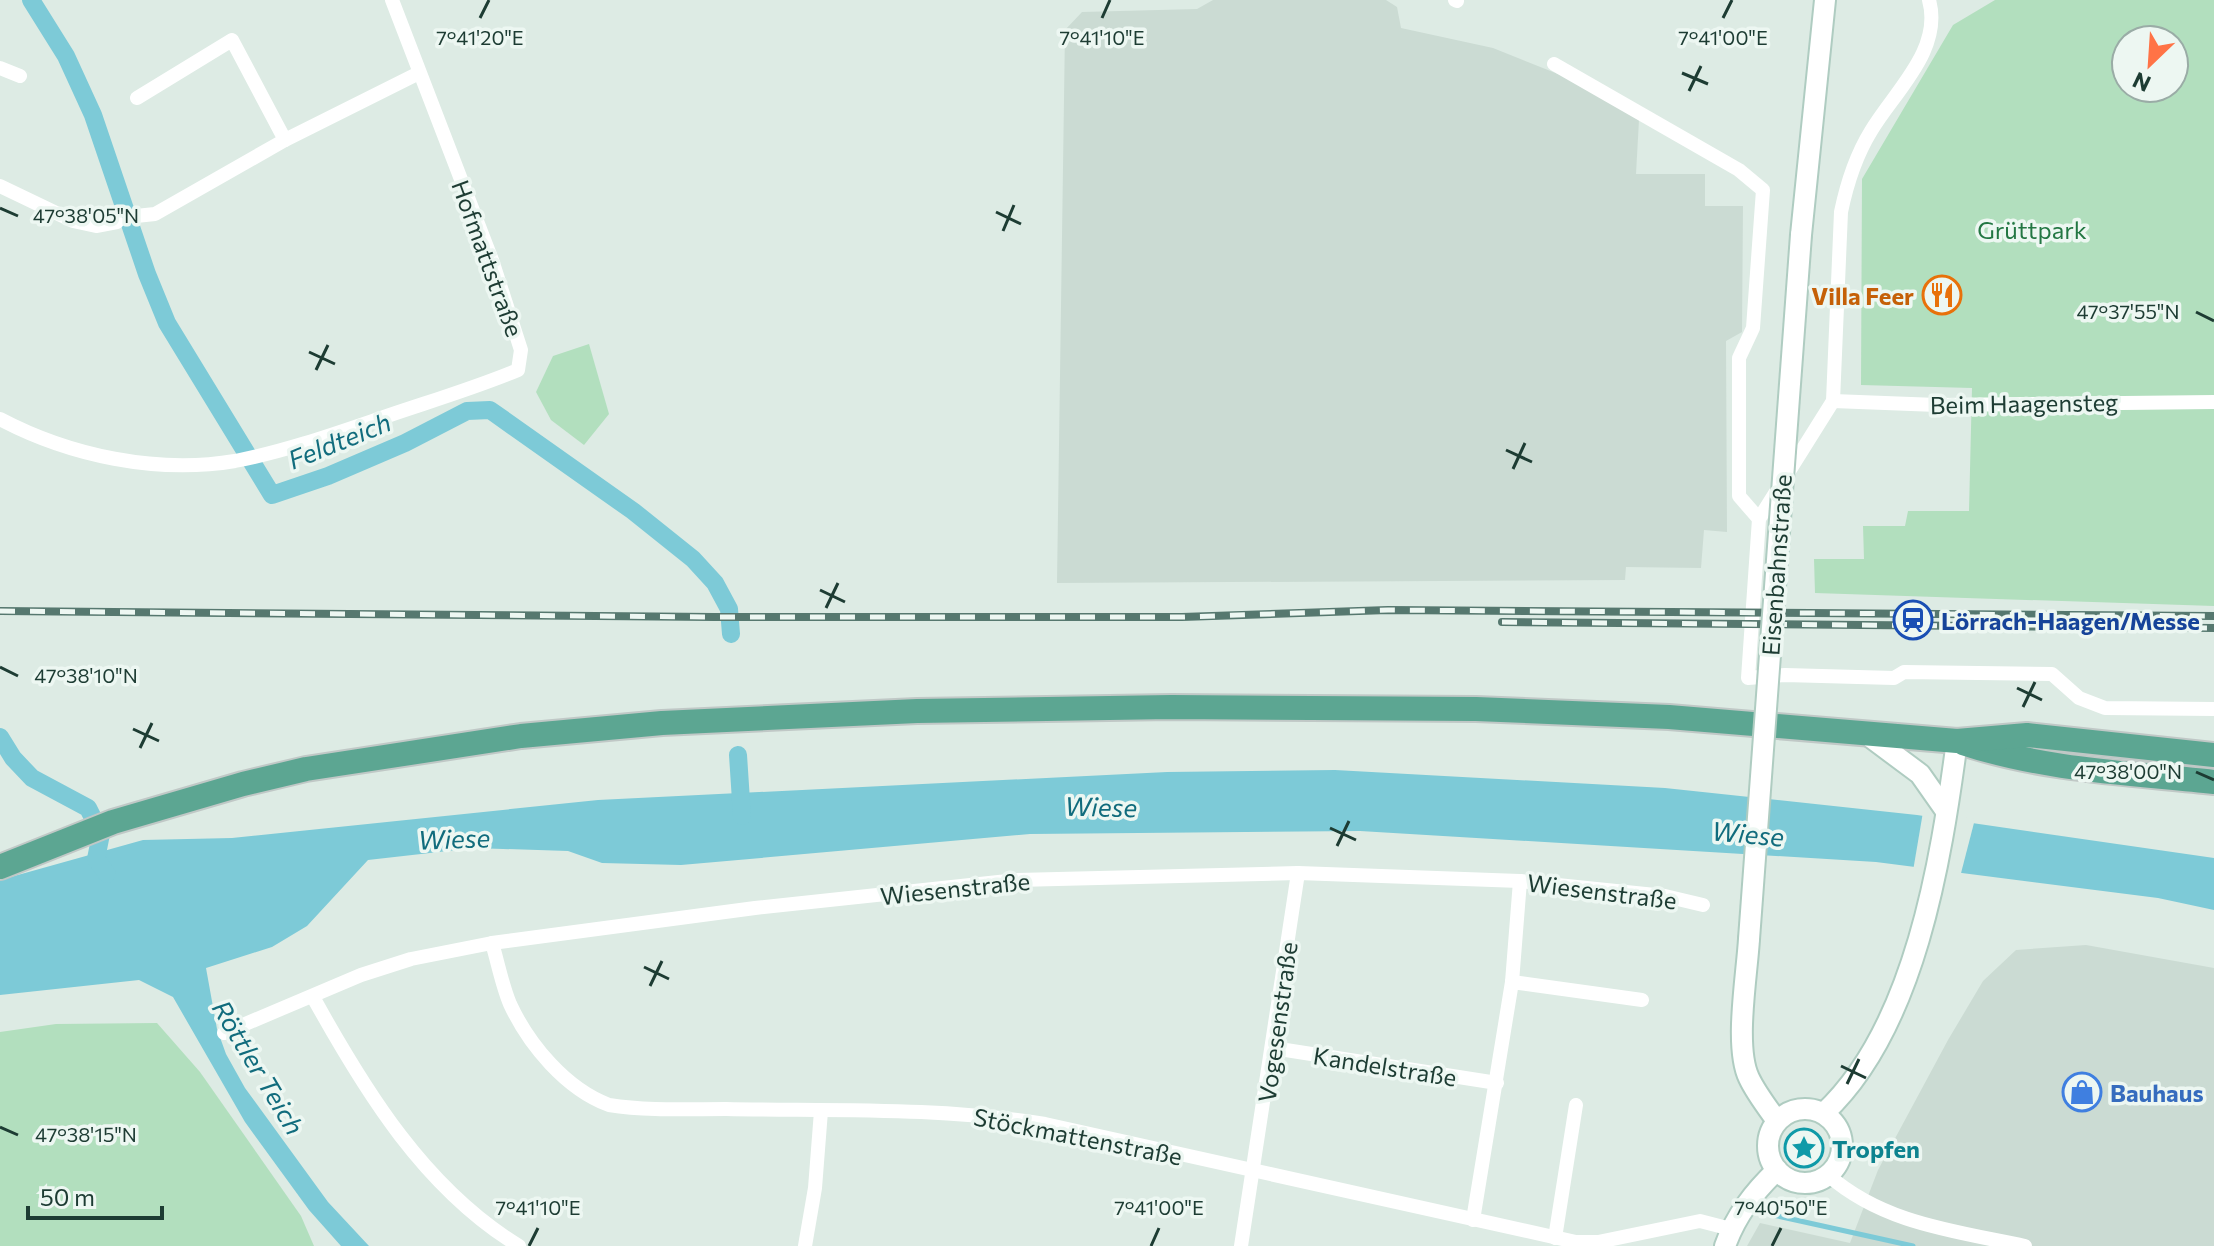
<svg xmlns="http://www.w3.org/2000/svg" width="2214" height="1246" font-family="Commissioner,sans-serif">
<rect width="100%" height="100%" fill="#ddebe4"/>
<g fill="#cbdbd3">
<polygon points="1213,0 1386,0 1397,7 1401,28 1493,48 1563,76 1639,120 1636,174 1705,174 1705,206 1743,206 1742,332 1726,341 1727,532 1704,530 1701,568 1626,567 1625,580 1057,583 1065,30 1082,12 1197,9"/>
<polygon points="2086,945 2214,968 2214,1246 1747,1246 1760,1223 1850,1243 1878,1170 1948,1040 1983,981 2016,950"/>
</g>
<g fill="#b2dfbe" fill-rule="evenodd">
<path d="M1995,0H2214V606L1815,593L1814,559H1864L1863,526H1905L1908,511H1969L1972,388L1861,385L1862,179L1953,25ZM2126,40H2174V88H2126Z"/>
<polygon points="589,344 609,414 584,445 551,420 536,392 553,356"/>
<polygon points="157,1023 200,1072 301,1216 314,1246 0,1246 0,1032 56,1024"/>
</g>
<polygon fill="#7dcad7" points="1335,770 1665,788 1917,815 2214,858 2214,910 2158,898 1876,862 1360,831 1030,834 681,865 602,863 568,851 474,848 368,860 307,926 272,947 206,968 217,1029 226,1054 245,1088 328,1202 369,1246 341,1246 309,1210 245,1122 173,997 139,980 0,995 0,880 143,840 232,838 598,800 1167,772"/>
<polygon fill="#ddebe4" points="1923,812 1975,819 1960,877 1913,871"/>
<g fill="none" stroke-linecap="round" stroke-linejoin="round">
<polyline stroke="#7dcad7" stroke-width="5" points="1773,1215 1913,1246"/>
<g stroke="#7dcad7" stroke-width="18">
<polyline points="31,0 66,56 93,115 147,274 167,323 272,495 328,476 405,443 467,411 490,410 633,511 693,559 715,583 729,609 731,634"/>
<polyline points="0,737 13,758 32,778 88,808 101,834 96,859 107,874"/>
<polyline points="738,755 742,816"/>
</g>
<defs>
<g id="secondary">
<polyline points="1801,235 1825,0"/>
<polyline points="1865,733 1920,774 1946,811"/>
<path d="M1749,939C1747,975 1734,1047 1749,1078C1756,1093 1767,1107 1777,1121"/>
<circle cx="1805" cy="1146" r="37"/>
<path d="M1824,1113C1915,1028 1941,861 1957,741"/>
<path d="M1725,1246C1736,1215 1754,1192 1777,1170"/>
</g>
<g id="primary">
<path d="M1963,743C2044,770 2130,773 2214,782"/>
<polyline points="0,867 113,822 243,784 306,769 521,736 662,723 917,711 1171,707 1476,709 1669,717 1957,741 2027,735 2214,755"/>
</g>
</defs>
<use href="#secondary" stroke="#afccc1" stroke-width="24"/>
<use href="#primary" stroke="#c0c8c6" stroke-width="28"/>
<g stroke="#fff" stroke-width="14">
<polyline points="1455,0 1457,1"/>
<path d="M1929,0C1943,50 1894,92 1871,131C1855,157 1847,183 1841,212L1833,401L1759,519L1748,678L1785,675L1894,678L1904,672L2052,674L2079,698L2105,708L2214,709"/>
<polyline points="1554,64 1739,170 1763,190 1753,328 1739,358 1739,496 1759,519"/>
<polyline points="0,68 20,76"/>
<polyline points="137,98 232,40 285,140"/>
<polyline points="0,186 73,221 96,226 117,222"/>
<polyline points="136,216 155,214 285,140 419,73"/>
<polyline points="1833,401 1937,405 2214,402"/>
<path d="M0,419C70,456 157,474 235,461C287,451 337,433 387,416C431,401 475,388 518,370L521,350L492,260L392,0"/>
<path d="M492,943C498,963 502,985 510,1004C529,1045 566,1089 609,1105C647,1111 687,1109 726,1109C833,1111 939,1107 1045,1124L1576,1242H1598L1700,1221L1731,1229"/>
<polyline points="1512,982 1642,1000"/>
<path d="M313,997C365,1091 425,1189 519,1246"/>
<polyline points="224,1033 361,975 411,959 492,943 755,908 1017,880 1298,873 1520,881 1665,896 1703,905"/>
<polyline points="1273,1048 1497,1083"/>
<path d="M1828,1175C1884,1224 1955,1231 2025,1246"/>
<polyline points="1473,1220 1512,982 1520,881"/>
<polyline points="1555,1238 1576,1105"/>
<polyline points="805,1246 815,1188 821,1111"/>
<polyline points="1241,1246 1298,873"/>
</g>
<use href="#secondary" stroke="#fff" stroke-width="20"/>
<use href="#primary" stroke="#5ca692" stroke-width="24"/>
<defs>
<g id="rail">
<polyline points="0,611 714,617 1182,617 1388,610 2214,616"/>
<polyline points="1502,622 2214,628"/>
</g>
</defs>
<use href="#rail" stroke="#56786f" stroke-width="8"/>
<use href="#rail" stroke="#edf7f2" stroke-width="5" stroke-dasharray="15" stroke-linecap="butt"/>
<defs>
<polyline id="secondary-bridge" points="1749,939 1801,235"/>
</defs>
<use href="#secondary-bridge" stroke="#afccc1" stroke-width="24" stroke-linecap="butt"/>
<use href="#secondary-bridge" stroke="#fff" stroke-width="20"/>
</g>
<path fill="none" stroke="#1d3c33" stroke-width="3" d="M480,18L489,0M1102,18L1110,0M1723,18L1732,0M1682,73L1708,84M1689,91L1701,66M0,208L18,216M996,212L1021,224M1003,231L1014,205M2196,312L2214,321M309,352L335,364M316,370L328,345M1506,450L1532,462M1513,469L1525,443M820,590L845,602M826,608L838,583M0,667L18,676M2017,688L2042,700M2023,707L2035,682M133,729L159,741M140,748L152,723M2196,772L2214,780M1330,828L1356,840M1337,846L1349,821M644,967L669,979M650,986L662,961M1841,1066L1866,1078M1847,1084L1859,1059M0,1127L18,1135M529,1246L538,1228M1151,1246L1159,1228M1772,1246L1781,1228"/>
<defs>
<symbol id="restaurant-ring" viewBox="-11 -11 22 22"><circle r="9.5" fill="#edf7f2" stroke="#e8710a" stroke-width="1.5"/><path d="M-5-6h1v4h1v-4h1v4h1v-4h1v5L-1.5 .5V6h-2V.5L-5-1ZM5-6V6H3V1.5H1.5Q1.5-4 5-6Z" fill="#e8710a"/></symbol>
<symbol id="station-ring" viewBox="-11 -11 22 22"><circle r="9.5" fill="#edf7f2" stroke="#1a4fb4" stroke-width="1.5"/><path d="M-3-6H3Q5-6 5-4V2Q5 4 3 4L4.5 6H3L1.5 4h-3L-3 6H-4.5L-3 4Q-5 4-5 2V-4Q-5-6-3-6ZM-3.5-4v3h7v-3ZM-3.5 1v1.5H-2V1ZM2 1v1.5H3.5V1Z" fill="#1a4fb4"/></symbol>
<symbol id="shop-ring" viewBox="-11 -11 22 22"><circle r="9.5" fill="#edf7f2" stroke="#3f7fe0" stroke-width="1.5"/><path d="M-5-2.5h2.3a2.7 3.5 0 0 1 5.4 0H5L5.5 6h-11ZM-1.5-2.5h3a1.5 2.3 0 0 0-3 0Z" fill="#3f7fe0"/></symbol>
<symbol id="sight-ring" viewBox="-11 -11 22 22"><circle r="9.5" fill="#edf7f2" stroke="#0f9aa8" stroke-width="1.5"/><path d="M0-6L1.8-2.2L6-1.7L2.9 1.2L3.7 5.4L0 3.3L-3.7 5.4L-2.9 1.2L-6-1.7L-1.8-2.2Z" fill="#0f9aa8"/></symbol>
</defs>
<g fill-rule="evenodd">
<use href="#restaurant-ring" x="1920" y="273" width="44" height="44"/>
<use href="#station-ring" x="1891" y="598" width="44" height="44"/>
<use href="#shop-ring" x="2060" y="1070" width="44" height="44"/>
<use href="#sight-ring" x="1782" y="1126" width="44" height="44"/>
</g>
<g text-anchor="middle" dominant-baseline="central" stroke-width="7" stroke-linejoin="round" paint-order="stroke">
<g font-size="24" fill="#237743" stroke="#edf7f2">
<text x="2032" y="229">Grüttpark</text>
</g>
<g font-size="24" fill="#1d3c33" stroke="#edf7f2">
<text transform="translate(488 258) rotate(70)">Hofmattstraße</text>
<text transform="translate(2024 403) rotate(-1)">Beim Haagensteg</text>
<text transform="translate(1776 565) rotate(-86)">Eisenbahnstraße</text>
<text transform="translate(955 888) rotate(-6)">Wiesenstraße</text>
<text transform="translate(1602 891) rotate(7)">Wiesenstraße</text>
<text transform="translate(1277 1022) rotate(-82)">Vogesenstraße</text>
<text transform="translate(1385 1066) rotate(9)">Kandelstraße</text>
<text transform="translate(1078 1136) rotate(11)">Stöckmattenstraße</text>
</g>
<g font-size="24" font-weight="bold" fill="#c56008" stroke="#edf7f2" text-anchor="end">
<text x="1914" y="295">Villa Feer</text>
</g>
<g font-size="24" font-weight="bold" fill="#164399" stroke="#edf7f2" text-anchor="start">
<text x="1941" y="620">Lörrach-Haagen/Messe</text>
</g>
<g font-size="24" font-weight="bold" fill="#366cbe" stroke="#edf7f2" text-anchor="start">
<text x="2110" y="1092">Bauhaus</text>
</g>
<g font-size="24" font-weight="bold" fill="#0d838f" stroke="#edf7f2" text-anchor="start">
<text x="1832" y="1148">Tropfen</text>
</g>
<g font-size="26" font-style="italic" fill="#116c7d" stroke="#edf7f2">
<text transform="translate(339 440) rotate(-22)">Feldteich</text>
<text transform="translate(1101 806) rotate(1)">Wiese</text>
<text transform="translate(1748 833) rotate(5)">Wiese</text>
<text transform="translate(454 838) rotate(-2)">Wiese</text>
<text transform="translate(259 1067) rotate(59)">Röttler Teich</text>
</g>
</g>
<g font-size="20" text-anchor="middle" fill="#1d3c33" stroke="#edf7f2" stroke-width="7" stroke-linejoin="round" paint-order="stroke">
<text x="480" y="45">7°41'20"E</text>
<text x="1102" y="45">7°41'10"E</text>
<text x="1723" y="45">7°41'00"E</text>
<text x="86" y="223">47°38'05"N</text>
<text x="2128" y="319">47°37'55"N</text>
<text x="86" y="683">47°38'10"N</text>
<text x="2128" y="779">47°38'00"N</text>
<text x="86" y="1142">47°38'15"N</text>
<text x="1781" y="1215">7°40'50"E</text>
<text x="538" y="1215">7°41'10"E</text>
<text x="1159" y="1215">7°41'00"E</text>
</g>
<g transform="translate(2150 64) rotate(205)"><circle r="38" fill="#edf7f2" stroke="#9aaca6" stroke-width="2"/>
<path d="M0-6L14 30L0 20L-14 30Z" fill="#ff7346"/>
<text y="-12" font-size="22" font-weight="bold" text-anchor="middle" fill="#1d3c33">N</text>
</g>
<path d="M28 1206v12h134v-12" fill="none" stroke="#1d3c33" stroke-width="4"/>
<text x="40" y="1206" font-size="24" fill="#1d3c33" stroke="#edf7f2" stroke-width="6" paint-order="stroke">50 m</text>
</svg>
